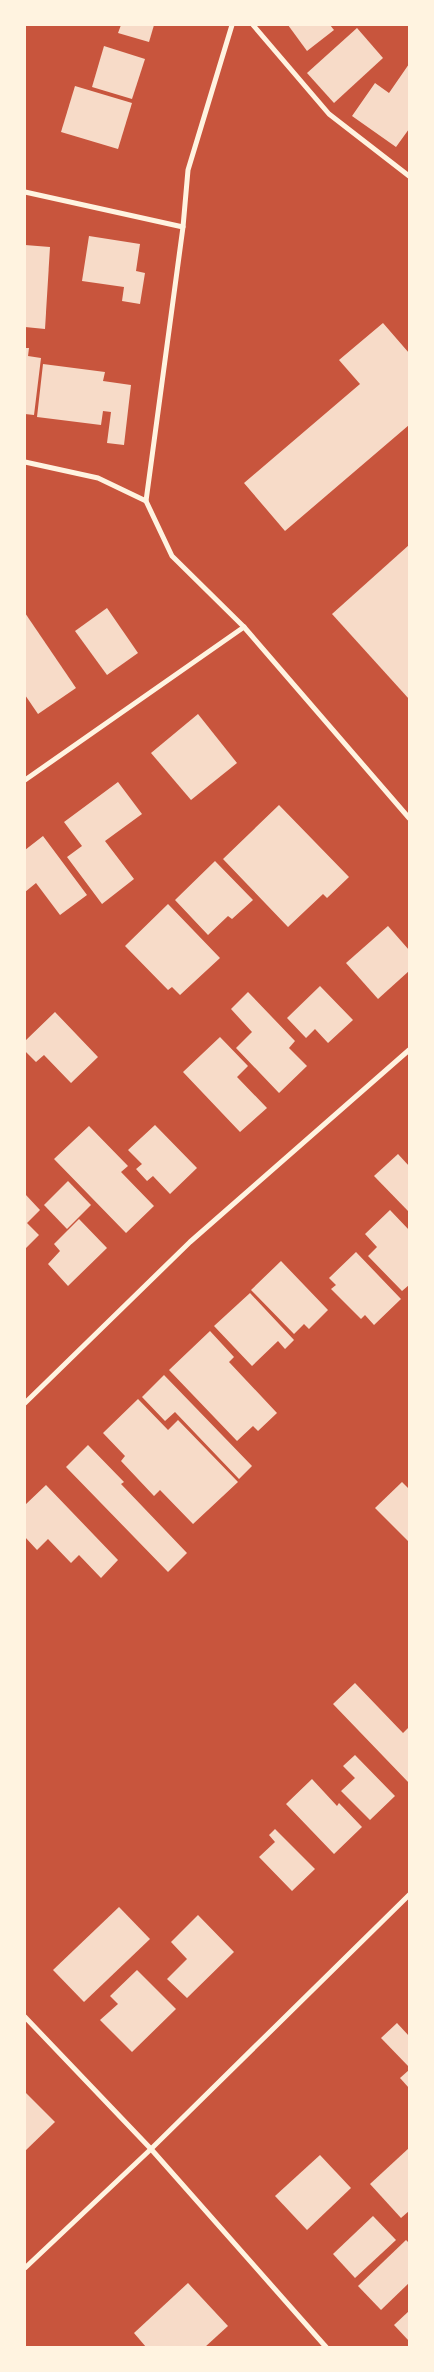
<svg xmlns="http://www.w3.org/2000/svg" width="434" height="2372" font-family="Ubuntu,sans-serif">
<rect width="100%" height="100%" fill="#c8553d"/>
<g fill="#f7dbc8">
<polygon points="121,25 154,25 149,42 118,33"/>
<polygon points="288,25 330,25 334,30 307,51"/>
<polygon points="357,28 383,58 334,103 307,73"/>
<polygon points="104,46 145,59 132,99 92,87"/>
<polygon points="409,64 409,129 396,147 352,116 375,83 389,93"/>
<polygon points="75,86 132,103 118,149 61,132"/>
<polygon points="89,236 140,244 136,271 145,273 140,304 122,301 124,287 82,281"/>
<polygon points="25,245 50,247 45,329 25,327"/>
<polygon points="383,323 409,353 409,425 285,531 244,483 360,384 339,360"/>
<polygon points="25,348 29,348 28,356 41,358 34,415 25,414"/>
<polygon points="43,364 105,372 103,381 131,385 124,445 107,443 111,412 103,411 101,425 37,417"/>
<polygon points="409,545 409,699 332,614"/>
<polygon points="107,608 138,653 107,675 75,631"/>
<polygon points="25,613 76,688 38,714 25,695"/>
<polygon points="198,714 237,763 191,800 151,753"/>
<polygon points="118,782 142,814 105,841 134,879 102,904 67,857 82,846 64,822"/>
<polygon points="279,805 349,877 327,898 323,894 288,927 223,859"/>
<polygon points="43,836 87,895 60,915 36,883 25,892 25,850"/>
<polygon points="215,861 253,900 232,919 228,916 208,935 175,900"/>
<polygon points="168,904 220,958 180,995 172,987 168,990 125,946"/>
<polygon points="388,926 409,950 409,971 378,999 346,963"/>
<polygon points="320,986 353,1020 328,1043 315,1029 306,1038 287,1018"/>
<polygon points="248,992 295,1041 289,1048 307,1066 279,1093 236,1048 252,1032 231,1009"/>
<polygon points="55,1012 98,1057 71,1083 44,1055 36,1062 25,1051 25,1041"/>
<polygon points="220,1037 248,1066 237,1077 267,1108 240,1132 183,1072"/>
<polygon points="155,1125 197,1168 170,1194 153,1176 147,1181 136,1169 142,1164 128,1150"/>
<polygon points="89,1126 128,1166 121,1172 154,1206 126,1233 54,1159"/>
<polygon points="398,1154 409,1166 409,1212 374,1176"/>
<polygon points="68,1181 91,1205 67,1229 44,1205"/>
<polygon points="25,1194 40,1210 27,1223 39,1235 25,1249"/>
<polygon points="390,1210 409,1230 409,1285 402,1291 368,1256 377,1247 365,1234"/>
<polygon points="79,1219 107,1248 68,1286 48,1264 60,1251 54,1244"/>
<polygon points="356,1252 401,1299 374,1325 365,1315 361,1319 331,1289 336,1285 329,1278"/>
<polygon points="281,1261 328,1310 309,1329 304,1324 294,1334 251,1290"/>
<polygon points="250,1293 294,1340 285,1349 278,1341 252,1366 214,1326"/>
<polygon points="210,1331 234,1357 229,1362 277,1413 258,1431 253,1426 237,1441 169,1370"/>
<polygon points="164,1375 252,1466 239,1479 175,1412 165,1421 142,1397"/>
<polygon points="138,1399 168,1430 178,1420 238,1482 193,1524 160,1490 154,1496 121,1461 125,1456 103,1433"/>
<polygon points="88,1445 124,1482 121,1484 187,1553 168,1572 66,1467"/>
<polygon points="402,1482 409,1489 409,1542 375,1508"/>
<polygon points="46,1485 118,1560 101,1578 79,1555 71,1563 48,1539 37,1550 25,1537 25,1505"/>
<polygon points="355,1683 403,1733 409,1727 409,1783 333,1704"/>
<polygon points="355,1755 395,1796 370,1820 341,1791 355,1778 343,1766"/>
<polygon points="312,1779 337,1806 339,1803 362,1827 334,1854 286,1804"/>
<polygon points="275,1829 315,1869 292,1891 259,1857 275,1842 269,1835"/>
<polygon points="119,1907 150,1939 84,2002 53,1970"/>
<polygon points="198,1915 234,1952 187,1998 167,1979 187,1959 171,1942"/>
<polygon points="137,1970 176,2009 132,2052 100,2020 118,2004 110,1996"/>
<polygon points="397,2023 409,2036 409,2067 381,2038"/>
<polygon points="409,2070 409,2088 400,2078"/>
<polygon points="25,2092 55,2122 25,2151"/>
<polygon points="409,2148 409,2211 401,2218 370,2184"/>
<polygon points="320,2155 351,2188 307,2230 275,2196"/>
<polygon points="373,2216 396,2240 355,2278 333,2254"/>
<polygon points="406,2240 409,2243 409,2283 381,2310 358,2286"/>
<polygon points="188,2283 228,2326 205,2347 146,2347 134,2333"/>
<polygon points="409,2311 409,2341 394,2325"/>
</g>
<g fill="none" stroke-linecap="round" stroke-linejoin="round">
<g stroke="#fff3e0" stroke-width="5">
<polyline points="232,25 188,170 183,227 146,501 172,556 244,627 409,818"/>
<polyline points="253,25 329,114 409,176"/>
<polyline points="25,192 183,227"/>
<polyline points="25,462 98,478 146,501"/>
<polyline points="25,780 244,627"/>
<polyline points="25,1403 190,1242 409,1050"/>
<polyline points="25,2017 151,2149 326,2347"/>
<polyline points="25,2268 151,2149 409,1895"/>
</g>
</g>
<rect width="434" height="2372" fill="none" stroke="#fff3e0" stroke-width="52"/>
</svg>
